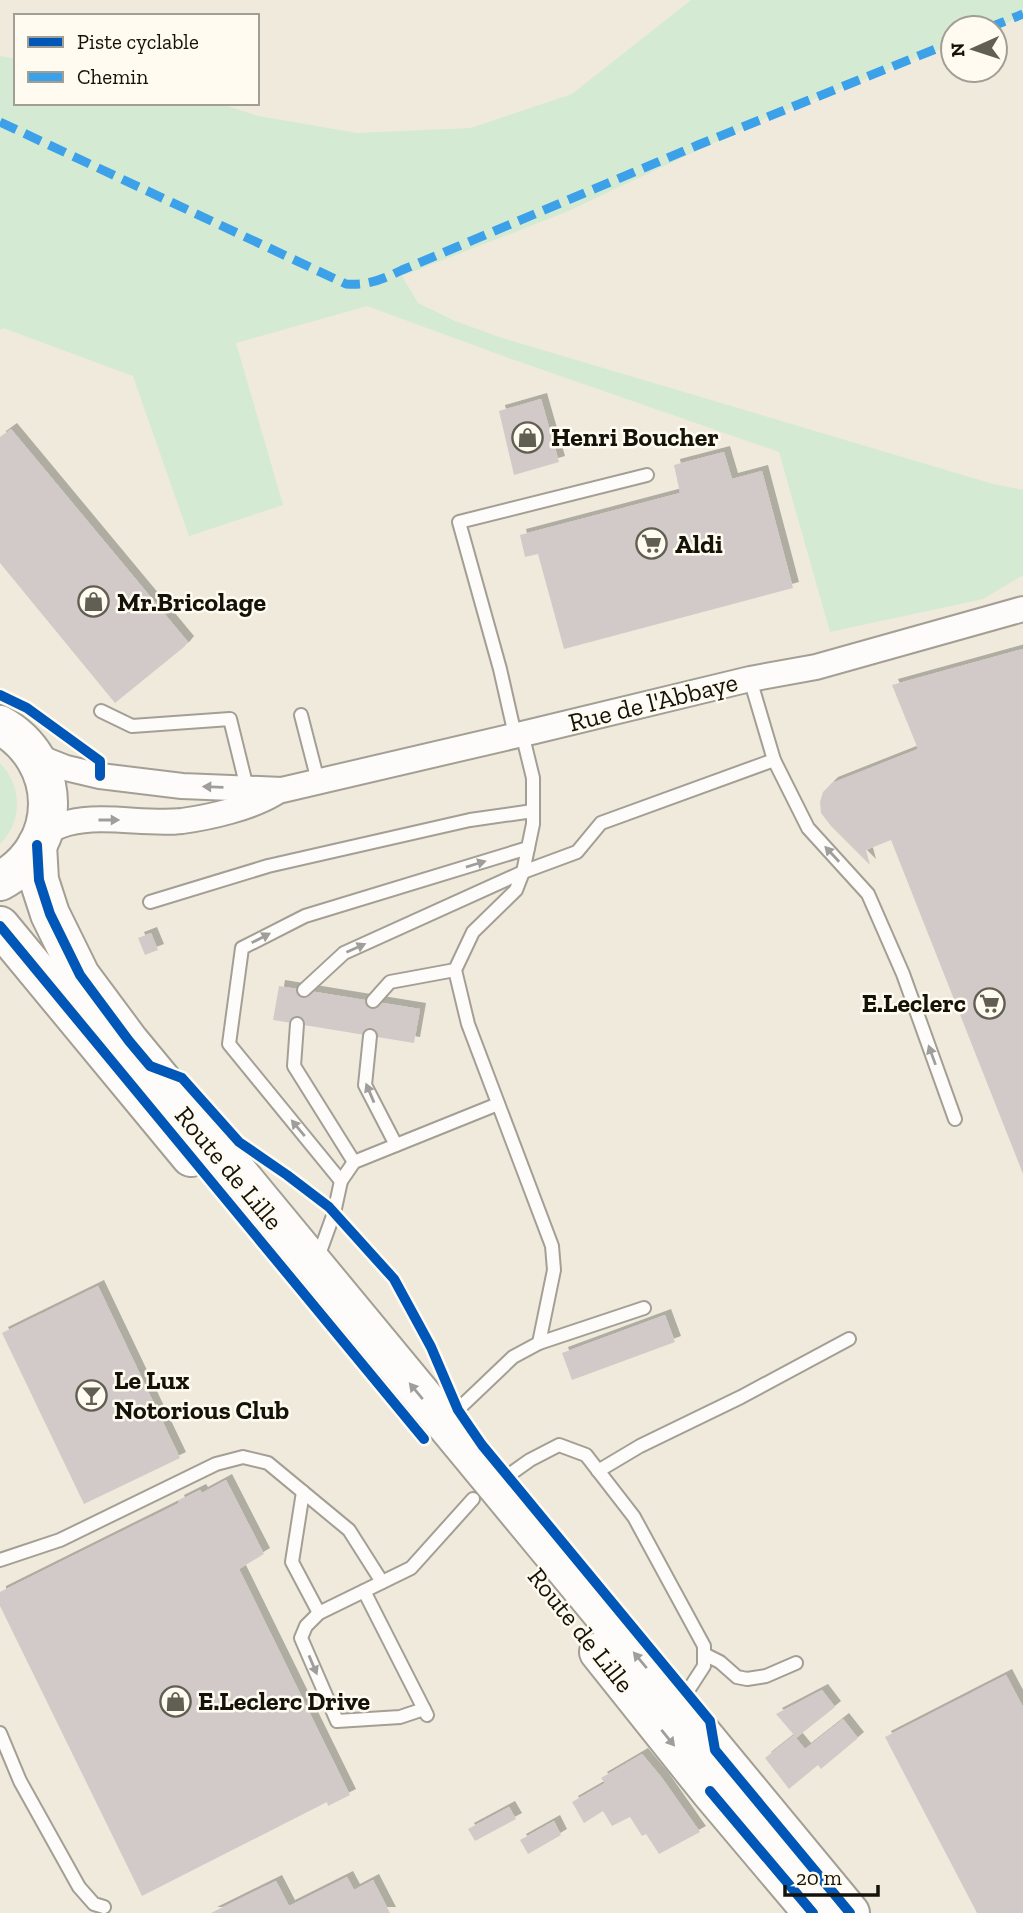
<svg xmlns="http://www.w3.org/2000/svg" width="1023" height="1913" font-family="'Zilla Slab',serif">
<defs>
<filter id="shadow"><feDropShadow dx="6" dy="-6" stdDeviation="0" flood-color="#0004"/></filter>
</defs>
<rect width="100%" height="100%" fill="#efeadc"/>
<g fill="#d4ead3">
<polygon points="691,0 1023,0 1023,16 994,28 953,28 953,44 760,121 566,212 402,276 418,303 455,321 499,337 993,484 1023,490 1023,575 983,599 830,632 779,452 506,357 367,306 236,343 283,505 189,536 133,376 3,328 0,330 0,56 16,59 16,103 218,103 258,116 357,133 471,128 572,94"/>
<path d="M0,763C22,786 23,821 0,844Z"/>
</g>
<g fill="#d2cac9" filter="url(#shadow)">
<polygon points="541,399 559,462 514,475 499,411"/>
<polygon points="11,429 188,642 184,647 115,703 0,563 0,437"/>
<polygon points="724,452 732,479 762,471 793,588 564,649 538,554 525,557 520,535 680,493 674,465"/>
<polygon points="1023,649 1023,1174 891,840 866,850 870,865 831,826 821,813 820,802 823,792 832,783 918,749 892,685"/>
<polygon points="151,933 158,950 145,955 138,938"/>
<polygon points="279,986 420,1009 414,1043 273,1020"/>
<polygon points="98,1286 180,1458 84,1504 2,1333"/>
<polygon points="665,1315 675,1342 572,1380 562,1353"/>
<polygon points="226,1480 264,1554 239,1569 350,1795 328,1806 327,1802 142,1896 0,1606 0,1592 179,1503 178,1501 200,1490 202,1493"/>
<polygon points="1006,1675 1023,1707 1023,1913 977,1913 885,1737"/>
<polygon points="822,1690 835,1707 796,1738 805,1749 843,1719 858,1738 821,1769 818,1765 789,1789 765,1758 794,1735 776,1714"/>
<polygon points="642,1754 662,1778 700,1832 659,1854 646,1834 642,1836 630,1817 612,1826 603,1811 584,1823 572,1802 605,1783 601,1778"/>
<polygon points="509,1807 516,1819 475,1841 468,1829"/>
<polygon points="554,1821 561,1835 528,1854 520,1840"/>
<polygon points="347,1877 354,1890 373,1880 390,1913 211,1913 276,1881 289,1906"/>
</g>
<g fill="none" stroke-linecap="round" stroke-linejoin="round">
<defs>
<g id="service">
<polyline points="101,711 132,726 230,719 247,788"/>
<polyline points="301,715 318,781"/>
<polyline points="522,733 533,778 533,824 523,872 516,890 473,932 455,970 468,1024 552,1246 554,1270 539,1343"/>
<polyline points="515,735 500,669 459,522 647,475"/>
<polyline points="774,760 808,828 868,894 903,974 955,1119"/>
<polyline points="150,902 268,866 470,820 533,811"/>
<polyline points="304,990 344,953 523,872 577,852 601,823 774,760 750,679"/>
<polyline points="373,1001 390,982 455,970"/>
<polyline points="297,1024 294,1066 354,1162"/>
<polyline points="370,1036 365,1085 396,1145"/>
<polyline points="341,1181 229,1044 242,948 305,916 528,848"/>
<polyline points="317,1260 334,1213 341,1181 354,1162 498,1104"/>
<polyline points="448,1419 513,1357 539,1343 644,1308"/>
<polyline points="598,1471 640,1446 741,1397 849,1339"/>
<polyline points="499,1482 530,1460 559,1445 586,1455 634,1517 704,1646 704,1666 680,1703"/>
<polyline points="303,1492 292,1562 319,1613"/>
<polyline points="0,1560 60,1540 216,1464 243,1457 268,1463 349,1530 382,1582"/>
<polyline points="364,1591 427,1715"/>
<polyline points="704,1654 720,1662 737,1677 747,1679 766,1676 796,1663"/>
<polyline points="424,1709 400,1717 337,1721 301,1638 306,1626 319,1613 411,1568 473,1499"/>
<polyline points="0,1733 20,1781 79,1887 94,1904 104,1907"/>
</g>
<g id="minor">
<polyline points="33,755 66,768 100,776 182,786 282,790 535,731 750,679 816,667 1023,609"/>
<path d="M43,833C51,830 60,825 68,823C105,814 145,825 182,821C211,817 250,808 275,793"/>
</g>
<g id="primary">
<path d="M0,725C63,760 65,846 0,881"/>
<polyline points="37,845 39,880 50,914 80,975 129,1041 850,1913"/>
<polyline points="0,926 191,1157"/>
<polyline points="599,1652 710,1791 813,1913"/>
</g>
</defs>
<use href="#service" stroke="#a39f94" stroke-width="16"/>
<use href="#minor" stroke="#a39f94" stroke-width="28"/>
<use href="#primary" stroke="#a39f94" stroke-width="42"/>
<use href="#service" stroke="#fdfcfa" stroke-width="12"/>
<use href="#minor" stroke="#fdfcfa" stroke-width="24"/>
<use href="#primary" stroke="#fdfcfa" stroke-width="38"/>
<g stroke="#3da1e9" stroke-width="9" stroke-dasharray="18 9" stroke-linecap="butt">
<polyline points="988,28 1023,14"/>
<path d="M0,122L346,284C368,286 383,279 402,270L698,145L953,42"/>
</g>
<defs>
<g id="cycleway">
<polyline points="0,695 27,708 100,761 100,776"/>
<polyline points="37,845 39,880 50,914 80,975 129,1041 150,1066 182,1078 239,1142 287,1175 329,1207 394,1279 431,1347 458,1410 482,1445 710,1721 715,1750 850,1913"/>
<polyline points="0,926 424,1439"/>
<polyline points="710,1791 813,1913"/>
</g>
</defs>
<use href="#cycleway" stroke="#fffbf1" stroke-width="15"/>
<use href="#cycleway" stroke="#0057b8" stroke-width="10"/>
</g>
<defs><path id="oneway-solid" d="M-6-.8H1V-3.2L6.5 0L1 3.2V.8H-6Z" transform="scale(1.75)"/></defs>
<g fill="#a09e9a">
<use href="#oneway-solid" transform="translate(213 787) rotate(-178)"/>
<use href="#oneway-solid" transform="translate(109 820)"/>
<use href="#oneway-solid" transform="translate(832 854) rotate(-133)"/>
<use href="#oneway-solid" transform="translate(476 864) rotate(-17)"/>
<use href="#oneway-solid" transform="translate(261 938) rotate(-27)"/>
<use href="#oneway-solid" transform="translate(356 948) rotate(-24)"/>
<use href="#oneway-solid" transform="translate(932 1055) rotate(-110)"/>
<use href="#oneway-solid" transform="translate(370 1093) rotate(-113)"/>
<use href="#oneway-solid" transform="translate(298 1128) rotate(-130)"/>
<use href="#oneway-solid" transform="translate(416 1391) rotate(-130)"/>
<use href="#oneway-solid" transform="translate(640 1660) rotate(-130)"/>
<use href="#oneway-solid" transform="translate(313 1665) rotate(67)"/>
<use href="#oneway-solid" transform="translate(668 1738) rotate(51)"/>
</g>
<defs>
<symbol id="shop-ring" viewBox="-11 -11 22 22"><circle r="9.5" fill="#fffbf1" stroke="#615e53" stroke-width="1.5"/><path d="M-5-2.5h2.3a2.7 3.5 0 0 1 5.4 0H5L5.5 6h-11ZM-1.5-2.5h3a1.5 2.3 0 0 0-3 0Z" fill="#615e53"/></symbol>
<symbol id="supermarket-ring" viewBox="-11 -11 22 22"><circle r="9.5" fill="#fffbf1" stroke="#615e53" stroke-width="1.5"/><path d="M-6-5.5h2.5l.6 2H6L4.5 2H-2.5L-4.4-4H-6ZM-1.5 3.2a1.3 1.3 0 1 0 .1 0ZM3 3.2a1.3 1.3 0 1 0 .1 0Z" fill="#615e53"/></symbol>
<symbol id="bar-ring" viewBox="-11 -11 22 22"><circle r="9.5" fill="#fffbf1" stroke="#615e53" stroke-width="1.5"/><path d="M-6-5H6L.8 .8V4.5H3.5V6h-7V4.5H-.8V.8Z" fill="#615e53"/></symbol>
</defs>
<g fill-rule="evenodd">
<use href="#shop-ring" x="510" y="420" width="35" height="35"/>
<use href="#supermarket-ring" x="634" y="526" width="35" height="35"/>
<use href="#shop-ring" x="76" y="584" width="35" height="35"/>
<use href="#supermarket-ring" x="972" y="986" width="35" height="35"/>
<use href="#bar-ring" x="74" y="1378" width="35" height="35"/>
<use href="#shop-ring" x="158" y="1684" width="35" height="35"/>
</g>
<g text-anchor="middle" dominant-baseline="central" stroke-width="5" stroke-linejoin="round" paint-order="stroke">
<g font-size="26" font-weight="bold" fill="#151209" stroke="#fffbf1" text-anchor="start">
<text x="551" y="437">Henri Boucher</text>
<text x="675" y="544">Aldi</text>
<text x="117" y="602">Mr.Bricolage</text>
<text x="966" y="1003" text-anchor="end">E.Leclerc</text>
<text x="114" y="1380">Le Lux<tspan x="114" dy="30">Notorious Club</tspan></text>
<text x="198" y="1701">E.Leclerc Drive</text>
</g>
<g font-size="26" fill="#151209" stroke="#fffbf1">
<text transform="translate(653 702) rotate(-14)">Rue de l'Abbaye</text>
<text transform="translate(229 1168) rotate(50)">Route de Lille</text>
<text transform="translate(581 1630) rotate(51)">Route de Lille</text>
</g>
</g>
<rect x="14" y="14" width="245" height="91" fill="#fffbf1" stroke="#a19e94" stroke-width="2"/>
<rect x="28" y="37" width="35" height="10" fill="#0057b8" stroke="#a19e94" stroke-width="2"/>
<text x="77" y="49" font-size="21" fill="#151209">Piste cyclable</text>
<rect x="28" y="72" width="35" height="10" fill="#3da1e9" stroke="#a19e94" stroke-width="2"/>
<text x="77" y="84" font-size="21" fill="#151209">Chemin</text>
<g transform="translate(974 49) rotate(267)"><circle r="33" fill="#fffbf1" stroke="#a19e94" stroke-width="2"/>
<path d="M0-5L12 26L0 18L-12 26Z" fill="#615e53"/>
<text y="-10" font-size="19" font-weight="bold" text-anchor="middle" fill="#151209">N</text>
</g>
<path d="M785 1885v10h93v-10" fill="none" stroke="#151209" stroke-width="3.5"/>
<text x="796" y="1885" font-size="21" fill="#151209" stroke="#fffbf1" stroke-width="5" paint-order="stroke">20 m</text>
</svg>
